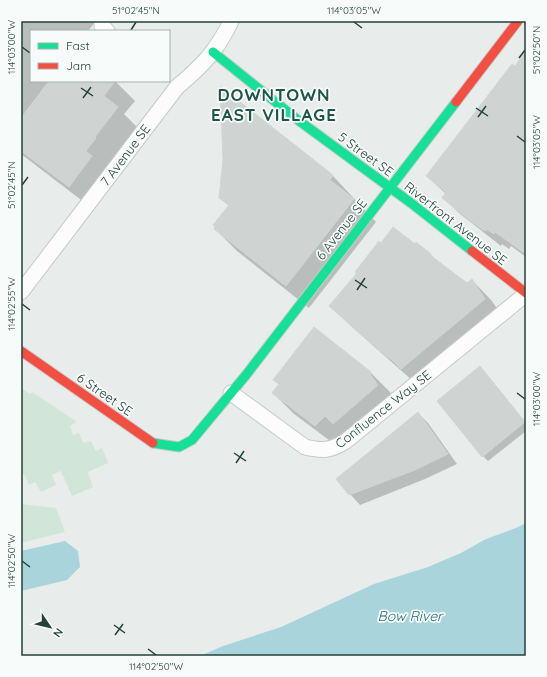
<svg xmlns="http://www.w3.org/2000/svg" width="547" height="677" font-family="Quicksand,sans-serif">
<rect width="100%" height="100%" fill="#e8edeb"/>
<g fill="#d1e6d8">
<polygon points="21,388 30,394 32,392 77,422 70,426 73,435 79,433 83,443 91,441 96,451 102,448 108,463 88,472 93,487 72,496 61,471 52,475 56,485 41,492 35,482 29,485 24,474 21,475"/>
<polygon points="21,504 56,508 65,532 21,543"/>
</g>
<g fill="#a9d4db">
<polygon points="526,523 526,656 200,656 223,646 281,627 374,584 428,567 461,553 486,539 516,528"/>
<polygon points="65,541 78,551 80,567 67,580 21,591 21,551"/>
</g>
<g fill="#0003">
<polygon points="21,21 96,21 88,31 31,31 31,81 115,81 135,101 124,114 137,127 89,206 21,154"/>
<polygon points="526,60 526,257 511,246 509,249 502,244 501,246 459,213 444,198 446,194 427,176 515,67"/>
<polygon points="221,88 333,176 376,222 309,308 237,251 215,229 229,206 220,198 224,160"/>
<polygon points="382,244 415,245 430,254 441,265 467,285 472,280 492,301 505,321 422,389 351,326 330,306"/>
<polygon points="370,372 391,393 390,395 398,406 337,446 294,414 273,393 280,385 275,380"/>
<polygon points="485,373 526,423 526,431 488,461 483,456"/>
<polygon points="418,413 428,423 457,464 425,479 360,505 350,494"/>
</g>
<g fill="#cfd4d2" stroke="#d1d6d4">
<polygon points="526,51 526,254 495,232 494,234 486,229 485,231 472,222 442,198 446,192 426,176 512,64 515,66"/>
<polygon points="49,81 115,81 104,96 118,107 95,137 96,138 86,151 92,156 69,187 21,151 21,118"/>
<polygon points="220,86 333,175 330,180 354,199 286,286 214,229 215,227 213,225 229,205 219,198 223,160"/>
<polygon points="393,227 415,244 416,242 431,254 430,255 467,283 472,279 485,299 401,369 392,360 386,356 329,306 357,273 355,272 379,241 381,243"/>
<polygon points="314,327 371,372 370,374 378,385 333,424 325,416 315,426 272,393 279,384 273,380"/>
<polygon points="480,366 525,422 482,457 437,401"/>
<polygon points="418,412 448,454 415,470 349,495 336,479"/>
</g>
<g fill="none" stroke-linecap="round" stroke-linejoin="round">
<defs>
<g id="street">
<polyline points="102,21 102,26 107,31"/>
<path d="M21,292L177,87C202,66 217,51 231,21"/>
<path d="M231,393L305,447C323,451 330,451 346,441L526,294"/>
</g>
<g id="fast">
<polyline points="213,52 298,120 411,203 472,251"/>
<polyline points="153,443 179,447 192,440 246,375 456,102"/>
</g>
<g id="jam">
<polyline points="456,102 518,21"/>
<polyline points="472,251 526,293"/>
<polyline points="21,351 153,443"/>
</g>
</defs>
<use href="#street" stroke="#c5cac8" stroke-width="17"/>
<use href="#fast" stroke="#c3cbc8" stroke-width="11"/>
<use href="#jam" stroke="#c3cbc8" stroke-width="11"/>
<use href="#street" stroke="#fcfcfc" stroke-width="15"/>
<use href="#fast" stroke="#16e098" stroke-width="9"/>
<use href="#jam" stroke="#f24e42" stroke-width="9"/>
</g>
<path fill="none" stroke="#24423a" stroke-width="1.5" d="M354,22L362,28M131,30L136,22M22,47L30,53M519,58L525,50M81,88L93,96M83,98L91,87M476,108L488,116M478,117L486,106M517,136L525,142M22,185L28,177M355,280L367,288M357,290L365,278M22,304L30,310M517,393L525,399M234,453L246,461M236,463L244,451M22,561L30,567M114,625L125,633M115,635L123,624M148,649L156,655"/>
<g text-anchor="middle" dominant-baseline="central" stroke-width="3.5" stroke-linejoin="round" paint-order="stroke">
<g font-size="13" fill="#24423a" stroke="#f7fbf9">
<text transform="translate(366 154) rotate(36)">5 Street SE</text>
<text transform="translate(125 155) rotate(-53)">7 Avenue SE</text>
<text transform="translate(456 223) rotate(38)">Riverfront Avenue SE</text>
<text transform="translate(341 229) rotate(-52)">6 Avenue SE</text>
<text transform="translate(105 394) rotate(35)">6 Street SE</text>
<text transform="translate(383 409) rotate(-38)">Confluence Way SE</text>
</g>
<g font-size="14" font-style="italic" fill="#1c6f80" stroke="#f7fbf9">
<text x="410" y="616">Bow River</text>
</g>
<g font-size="17" font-weight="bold" letter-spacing="1" fill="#1f5548" stroke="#f7fbf9">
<text x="274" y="94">DOWNTOWN<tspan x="274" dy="20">EAST VILLAGE</tspan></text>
</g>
</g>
<rect width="547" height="677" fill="none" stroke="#f7fbf9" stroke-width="44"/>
<rect x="30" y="30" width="140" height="52" fill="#f7fbf9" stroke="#a3b1ad"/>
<rect x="38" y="43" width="20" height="6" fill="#16e098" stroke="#a3b1ad"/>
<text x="66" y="50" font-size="12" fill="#24423a">Fast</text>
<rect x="38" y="63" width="20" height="6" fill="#f24e42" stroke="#a3b1ad"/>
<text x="66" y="70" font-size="12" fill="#24423a">Jam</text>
<g transform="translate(50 627) rotate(125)" stroke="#f7fbf9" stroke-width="3" paint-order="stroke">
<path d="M0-3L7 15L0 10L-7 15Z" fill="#24423a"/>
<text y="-6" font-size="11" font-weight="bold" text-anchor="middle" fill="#24423a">N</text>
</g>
<rect x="22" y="22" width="503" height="633" fill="none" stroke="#24423a" stroke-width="1.5"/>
<g font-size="10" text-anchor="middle" fill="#24423a">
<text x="136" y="14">51°02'45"N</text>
<text x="354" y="14">114°03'05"W</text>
<text transform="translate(11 47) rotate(-90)" y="4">114°03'00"W</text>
<text transform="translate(536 50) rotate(-90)" y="4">51°02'50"N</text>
<text transform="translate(536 142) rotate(-90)" y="4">114°03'05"W</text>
<text transform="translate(11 185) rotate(-90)" y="4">51°02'45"N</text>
<text transform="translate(11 304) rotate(-90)" y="4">114°02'55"W</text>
<text transform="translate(536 399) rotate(-90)" y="4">114°03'00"W</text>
<text transform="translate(11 561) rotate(-90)" y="4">114°02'50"W</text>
<text x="156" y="670">114°02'50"W</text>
</g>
</svg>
